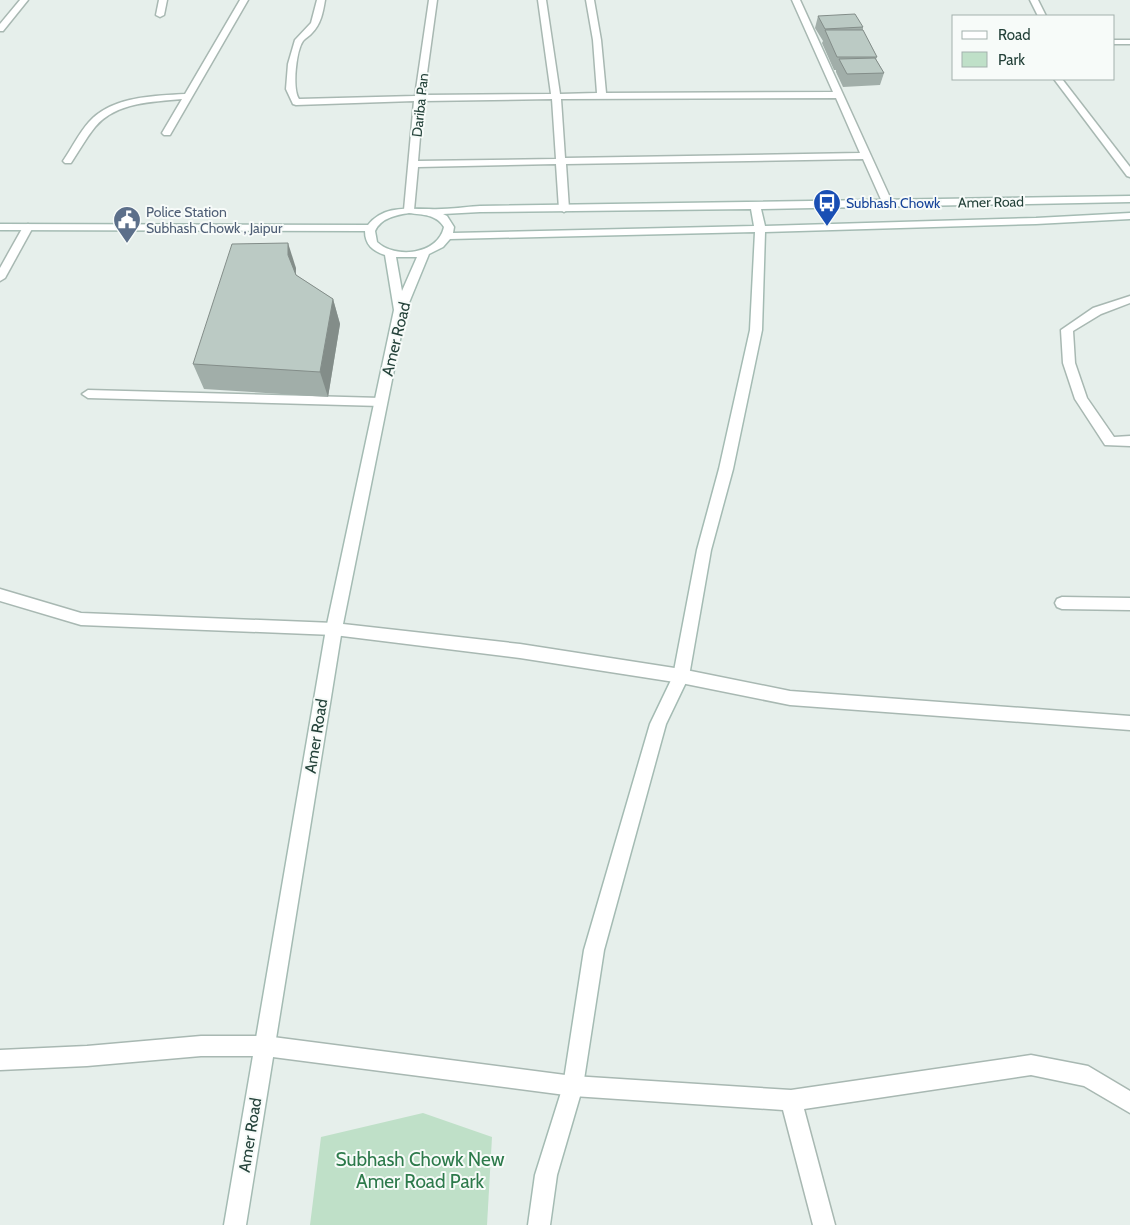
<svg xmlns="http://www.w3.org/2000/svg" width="1130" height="1225" font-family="Cabin,sans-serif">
<rect width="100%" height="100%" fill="#e6efeb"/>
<polygon fill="#bfe0c8" points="423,1113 492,1137 487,1225 310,1225 321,1137"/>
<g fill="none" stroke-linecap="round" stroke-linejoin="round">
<defs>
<polygon id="lane" points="88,390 381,398 387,402 381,406 88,398 82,394"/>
<g id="street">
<polygon points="20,0 28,0 3,31 0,31 0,24"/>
<polygon points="159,0 167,0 164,15 160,17 156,15"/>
<path d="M240,0H248L170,135H164L162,133L182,99C152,102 116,102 95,127C86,138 79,151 71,163H65L63,161C72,148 79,133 89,122C112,96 154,96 185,94Z"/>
<path d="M317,0H325C323,12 321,24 312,33C310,36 305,38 303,41C296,51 292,89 299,99L415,96L429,0H437L424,95L551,94L538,0H546L560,94L597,93L593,40L586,0H594L601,40L606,93L833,92L792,0H800L893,204L888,207L883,204L863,159L566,164L569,209L564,212L559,209L556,164L418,167L414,210L413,212H405L404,210L414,101L296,105L293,104L286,89L288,64L295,40L311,23ZM836,98L860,153L565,158L561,99ZM552,99L556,159L418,161L423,101Z"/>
<polygon points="1030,0 1038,0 1046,16 1038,16"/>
<rect x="1114" y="40" width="16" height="4"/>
<polygon points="1054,79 1062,79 1130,167 1130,177 1127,176"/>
<polygon points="28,224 33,227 5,278 0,281 0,268 23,227"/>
<polygon points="1130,296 1130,303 1101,314 1073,331 1075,363 1087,398 1114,437 1130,436 1130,446 1105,445 1075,399 1063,363 1061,330 1093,308"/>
<polygon points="0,589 81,613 334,623 520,644 681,669 790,691 1130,716 1130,730 790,705 681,683 520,658 334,635 81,625 0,601"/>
<polygon points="1062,597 1130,598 1130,610 1062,609 1057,607 1055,603 1057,599"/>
<polygon points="201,1036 265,1036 573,1076 791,1090 1031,1055 1088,1066 1130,1091 1130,1113 1084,1086 1031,1075 804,1109 835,1225 813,1225 783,1110 573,1096 265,1056 201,1056 87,1066 0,1070 0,1050 87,1046"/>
</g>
<path id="secondary" d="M1130,196V202L761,209L765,226L1036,218L1130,213V219L1036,224L765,232L762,330L733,469L711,550L689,676L666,724L604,950L583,1086L557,1175L550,1225H528L535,1175L563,1086L584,950L650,724L673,676L697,550L719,469L750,330L755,232L450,239L443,247L429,254L406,310L342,629L246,1225H224L326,629L394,310L385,255C373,251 365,245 365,231L0,230V224L368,225C384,205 407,209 429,209C446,210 463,207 480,206ZM751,209L754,226L453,233L454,227L447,216L443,214L480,212ZM409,213C423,215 436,214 444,227C438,255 395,259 377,242L375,231C381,218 396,215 409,213ZM396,257H417L402,291Z"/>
</defs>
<use href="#lane" stroke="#a8b8b2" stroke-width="3"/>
<use href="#street" stroke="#a8b8b2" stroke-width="3"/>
<use href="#secondary" stroke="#a4bbb3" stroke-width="3"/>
<use href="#lane" fill="#fff" fill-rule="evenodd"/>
<use href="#street" fill="#fff" fill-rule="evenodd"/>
<use href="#secondary" fill="#fff" fill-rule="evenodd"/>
</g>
<g fill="#a1aea9">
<polygon points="818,16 863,27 863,30 877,57 876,59 884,73 880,85 843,87 836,72 836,70 834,70 822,43 823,41 815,28"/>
<polygon points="296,268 296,275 333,299 340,324 328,397 204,389 193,364"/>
</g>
<g fill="#838d89">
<polygon points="288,243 296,268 295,280 288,255"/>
<polygon points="333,299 340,324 328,397 320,372"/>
</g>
<g fill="#bbcac4" stroke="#838d89">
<polygon points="855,14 863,27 825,29 818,16"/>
<polygon points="825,30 863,30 877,57 837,57"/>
<polygon points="875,58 884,73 847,74 839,59"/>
<polygon points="288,243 288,255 296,275 333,299 320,372 193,364 232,244"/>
</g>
<defs>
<symbol id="bus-pin" viewBox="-11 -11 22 30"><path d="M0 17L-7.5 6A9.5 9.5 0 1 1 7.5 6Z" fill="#1a4fb4" stroke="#f7fbf9"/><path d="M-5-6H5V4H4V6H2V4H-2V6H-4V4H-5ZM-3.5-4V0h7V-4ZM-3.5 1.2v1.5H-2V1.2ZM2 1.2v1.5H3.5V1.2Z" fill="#fff"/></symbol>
<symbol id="civic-pin" viewBox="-11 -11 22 30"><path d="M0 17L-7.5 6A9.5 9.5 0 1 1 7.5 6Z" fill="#5c6f8a" stroke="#f7fbf9"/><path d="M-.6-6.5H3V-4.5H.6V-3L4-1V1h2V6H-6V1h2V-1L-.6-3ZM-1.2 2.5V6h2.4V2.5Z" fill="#fff"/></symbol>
</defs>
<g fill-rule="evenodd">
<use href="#bus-pin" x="811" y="187" width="32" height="43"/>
<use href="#civic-pin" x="111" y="204" width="32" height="43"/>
</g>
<g text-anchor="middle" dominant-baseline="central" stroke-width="4" stroke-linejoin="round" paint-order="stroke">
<g font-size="14" fill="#24423a" stroke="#f7fbf9">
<text transform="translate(420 105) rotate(-84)">Dariba Pan</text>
<text transform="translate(991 202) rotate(-1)">Amer Road</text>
</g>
<g font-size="14" fill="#164399" stroke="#f7fbf9" text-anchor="start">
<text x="846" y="203">Subhash Chowk</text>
</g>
<g font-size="14" fill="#4e5e75" stroke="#f7fbf9" text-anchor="start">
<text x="146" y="212">Police Station<tspan x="146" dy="16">Subhash Chowk , Jaipur</tspan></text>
</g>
<g font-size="16" fill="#24423a" stroke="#f7fbf9">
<text transform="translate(396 339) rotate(-76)">Amer Road</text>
<text transform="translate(316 736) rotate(-81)">Amer Road</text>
<text transform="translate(250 1135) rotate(-81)">Amer Road</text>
</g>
<g font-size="19" fill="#2d7a4b" stroke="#f7fbf9">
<text x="420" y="1159">Subhash Chowk New<tspan x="420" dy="22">Amer Road Park</tspan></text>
</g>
</g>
<rect x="952" y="15" width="162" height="65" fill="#f7fbf9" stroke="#a3b1ad"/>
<rect x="962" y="31" width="25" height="8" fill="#ffffff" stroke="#a3b1ad"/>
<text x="998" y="40" font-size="15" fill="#24423a">Road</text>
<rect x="962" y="52" width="25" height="15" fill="#bfe0c8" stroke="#a3b1ad"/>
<text x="998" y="65" font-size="15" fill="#24423a">Park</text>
</svg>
